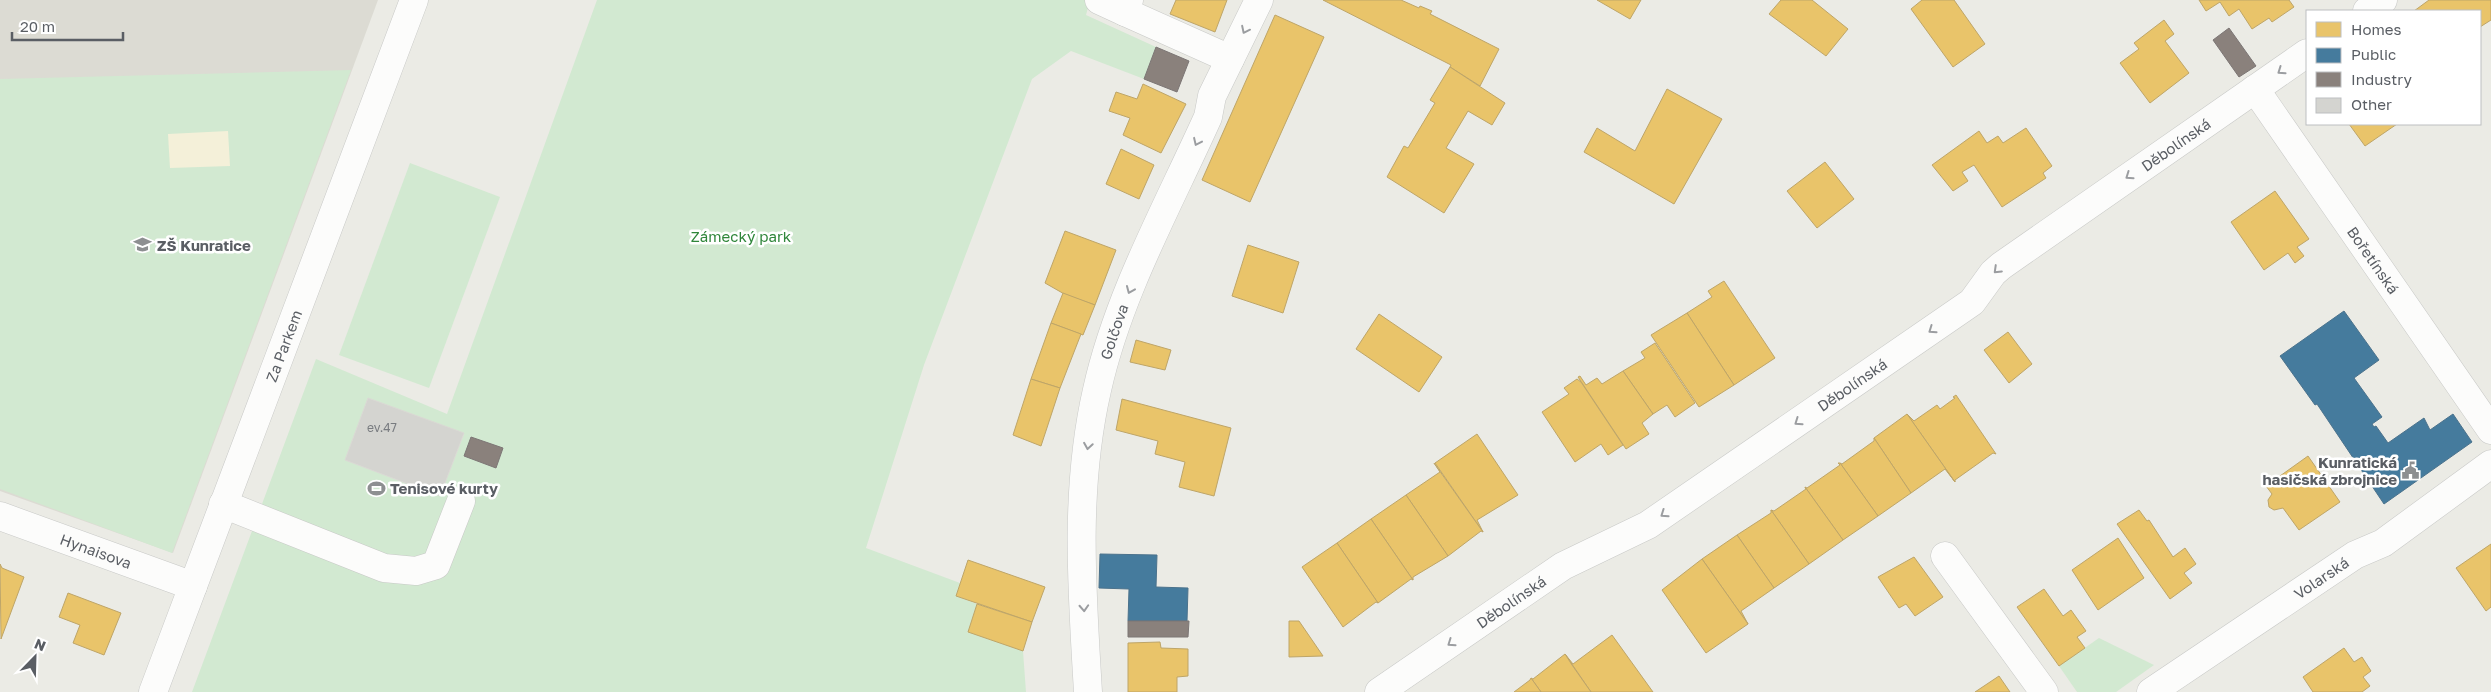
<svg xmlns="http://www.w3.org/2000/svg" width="2491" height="692" font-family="'Golos Text',sans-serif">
<rect width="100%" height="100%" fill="#ebebe5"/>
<polygon fill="#dcdbd3" points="0,0 378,0 173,553 0,491"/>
<g fill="#d2e9d1" fill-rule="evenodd">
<path d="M597,0H1090L1086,15L1156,47L1144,79L1071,51L1032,79L924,365L866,548L960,583L956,596L977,604L968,632L1023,651L1026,692H192L316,359L447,414ZM368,398L464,434L440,496L345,460ZM471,437L503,448L496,468L464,456Z"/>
<polygon points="351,70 172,553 0,489 0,79"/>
<polygon points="410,163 500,197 429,388 339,355"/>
<polygon points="2099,638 2154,665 2116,692 2077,692 2059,666"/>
</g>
<polygon fill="#f4f0d9" points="228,131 230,166 170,168 168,134"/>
<g fill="#e9c46a" stroke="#bea568">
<polygon points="1176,0 1227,0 1215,32 1170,14"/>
<polygon points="1323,0 1401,0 1419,8 1420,6 1432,11 1430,14 1499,49 1480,86 1450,67 1451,65"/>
<polygon points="1597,0 1641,0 1630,19"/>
<polygon points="1781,0 1812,0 1848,29 1826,56 1769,14"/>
<polygon points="1922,0 1954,0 1985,44 1953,67 1911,9"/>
<polygon points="2199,0 2289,0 2294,7 2272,22 2269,18 2252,29 2239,9 2229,16 2220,2 2206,11"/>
<polygon points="2429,0 2491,0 2491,20 2480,27 2480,11 2414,11"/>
<polygon points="1275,15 1324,37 1250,202 1202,180"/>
<polygon points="2164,20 2174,34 2165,41 2189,73 2150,103 2120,63 2139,49 2134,43"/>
<polygon points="1450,67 1505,103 1492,125 1468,111 1446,148 1474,164 1444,213 1387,177 1404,146 1408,148 1435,103 1430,100"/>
<polygon points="1143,84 1186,104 1161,153 1123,135 1130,118 1109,111 1116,92 1137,99"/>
<polygon points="1667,89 1722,119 1674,204 1584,152 1597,128 1635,151"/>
<polygon points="2349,124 2397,124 2365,146"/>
<polygon points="2026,128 2052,166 2043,173 2046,178 2002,207 1974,165 1962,172 1968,181 1953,191 1932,165 1979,131 1987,143 1998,136 2003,143"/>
<polygon points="1121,149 1154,165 1139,199 1106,184"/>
<polygon points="1825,162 1854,199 1817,228 1787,191"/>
<polygon points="2275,191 2309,239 2297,247 2304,256 2295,263 2288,253 2264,270 2231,222"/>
<polygon points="1065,231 1116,250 1095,305 1066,295 1045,283"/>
<polygon points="1248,245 1299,262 1283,313 1232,296"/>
<polygon points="1724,281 1775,358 1734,385 1687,313 1712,297 1708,291"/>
<polygon points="1063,293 1095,305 1083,335 1051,323"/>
<polygon points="1687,313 1734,385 1699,407 1651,335"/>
<polygon points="1379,314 1442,357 1419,392 1356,349"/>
<polygon points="1051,323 1081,334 1060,388 1031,379"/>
<polygon points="2008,332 2032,364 2009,383 1984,350"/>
<polygon points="1136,340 1171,350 1165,370 1130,362"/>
<polygon points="1655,343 1695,403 1675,417 1667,405 1653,414 1623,371 1645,358 1641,352"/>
<polygon points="1623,371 1653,414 1642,423 1649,434 1626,449 1578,377 1580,376 1586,385 1597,378 1602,384"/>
<polygon points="1031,379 1060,388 1041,446 1013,435"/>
<polygon points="1577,379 1581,382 1623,445 1608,455 1601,444 1575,462 1542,412 1569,394 1564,388"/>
<polygon points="1956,395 1996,454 1993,453 1955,480 1955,482 1907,414 1914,421 1937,405 1940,409 1955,398 1953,397"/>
<polygon points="1122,399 1231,428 1214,496 1179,487 1185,462 1155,454 1158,441 1116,430"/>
<polygon points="1907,414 1955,482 1945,469 1911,493 1874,438"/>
<polygon points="1477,434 1518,495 1477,520 1483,532 1435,463"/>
<polygon points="1874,438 1911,493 1878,516 1840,463 1842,464 1874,441"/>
<polygon points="2308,456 2340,502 2299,530 2283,508 2274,510 2269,507 2268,500 2272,494 2266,486"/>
<polygon points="1434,463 1483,532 1481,531 1448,556 1406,495 1440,472"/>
<polygon points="1838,463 1840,463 1878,516 1843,540 1805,487 1807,488 1840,465"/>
<polygon points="1805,487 1843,540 1809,564 1771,510 1774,511 1806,489"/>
<polygon points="1406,495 1448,556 1413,577 1413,580 1371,519"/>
<polygon points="1771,510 1809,564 1774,588 1737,535 1771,513"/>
<polygon points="2139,510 2147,521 2149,520 2173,557 2185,548 2196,564 2184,573 2192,583 2170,599 2117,524"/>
<polygon points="1371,519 1413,580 1411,579 1378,603 1337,543"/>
<polygon points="1737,535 1774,588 1741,611 1748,624 1702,559"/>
<polygon points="2118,538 2144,578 2098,610 2072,570"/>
<polygon points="1337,543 1378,603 1376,602 1343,627 1302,567"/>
<polygon points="2491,544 2491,607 2486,611 2456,568"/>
<polygon points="1914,557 1943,597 1915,616 1906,604 1899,608 1878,577"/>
<polygon points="1702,559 1748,624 1706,653 1662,590"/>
<polygon points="968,560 1045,587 1032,622 956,596"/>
<polygon points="0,564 2,568 24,577 1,639"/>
<polygon points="2044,589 2063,616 2071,610 2086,631 2077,637 2085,648 2059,666 2017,607"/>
<polygon points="68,593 121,613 104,655 73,643 80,625 59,617"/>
<polygon points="977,604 1032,622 1023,651 968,632"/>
<polygon points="1289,621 1299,621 1323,656 1289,657"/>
<polygon points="1612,635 1653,692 1591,692 1565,654 1573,664"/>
<polygon points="1160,642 1161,648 1188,649 1188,676 1177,677 1177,692 1128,692 1128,643"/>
<polygon points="2344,648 2354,662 2362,657 2371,671 2363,677 2370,686 2362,692 2313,692 2303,677"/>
<polygon points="1565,654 1572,665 1591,692 1541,692 1531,678 1533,679"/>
<polygon points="1999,676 2010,692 1975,692"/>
<polygon points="1531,678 1541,692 1514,692 1530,680"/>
</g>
<g fill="#457b9d" stroke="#4b728c">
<polygon points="2344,311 2379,360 2354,378 2382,417 2372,424 2374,427 2376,426 2388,443 2424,418 2430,430 2453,414 2472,442 2384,504 2317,404 2315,405 2280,356"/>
<polygon points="1100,554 1157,555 1156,587 1188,588 1187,621 1128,621 1129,589 1099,588"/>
</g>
<g fill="#8a817c" stroke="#7c7675">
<polygon points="2229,28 2256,66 2239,77 2213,40"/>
<polygon points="1156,47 1189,61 1177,92 1144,79"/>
<polygon points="471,437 503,448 496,468 464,456"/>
<polygon points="1128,621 1189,621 1188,637 1128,637"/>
</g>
<polygon fill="#d4d4d0" stroke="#dad9d4" points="368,398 464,433 440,496 345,460"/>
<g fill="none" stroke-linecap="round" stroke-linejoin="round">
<defs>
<g id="minor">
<polyline points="1099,0 1125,12"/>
<polyline points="1129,0 1125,12 1230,59"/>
<polyline points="2367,11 2383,0"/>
<path id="s1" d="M2255,89L2491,430"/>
<polyline points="223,504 384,568 416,571 436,565 461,501"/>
<path id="s2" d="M0,516L193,586"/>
<polyline points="1945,556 2044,692"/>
<path id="s3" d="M153,692L414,0"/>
<path id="s4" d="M1088,692C1082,591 1074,490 1097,390C1118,295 1168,206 1208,117L1212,96L1259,0"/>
<path id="s5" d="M1379,692L1563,566L1648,525L1972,302L1993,273L2001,266L2307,53"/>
<path id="s6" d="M2151,692L2355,555L2383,543L2491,464"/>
</g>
</defs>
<use href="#minor" stroke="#c8c9c7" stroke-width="29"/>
<use href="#minor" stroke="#fcfcfb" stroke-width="28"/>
</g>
<defs><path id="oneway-chevron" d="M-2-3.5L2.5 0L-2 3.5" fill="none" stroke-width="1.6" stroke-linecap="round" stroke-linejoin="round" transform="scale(1.25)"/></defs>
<g stroke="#9b9da0">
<use href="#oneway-chevron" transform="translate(1245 30) rotate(116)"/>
<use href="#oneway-chevron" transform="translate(2281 71) rotate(145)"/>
<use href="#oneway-chevron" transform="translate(1197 142) rotate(115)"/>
<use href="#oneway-chevron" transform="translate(2129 176) rotate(145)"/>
<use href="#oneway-chevron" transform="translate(1997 270) rotate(136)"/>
<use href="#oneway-chevron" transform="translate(1130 290) rotate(113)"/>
<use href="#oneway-chevron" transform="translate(1932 330) rotate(145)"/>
<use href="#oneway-chevron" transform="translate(1798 422) rotate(145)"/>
<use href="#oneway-chevron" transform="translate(1088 446) rotate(99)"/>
<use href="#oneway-chevron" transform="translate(1664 514) rotate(145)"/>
<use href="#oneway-chevron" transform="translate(1084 608) rotate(87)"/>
<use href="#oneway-chevron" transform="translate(1451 643) rotate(145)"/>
</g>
<defs>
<symbol id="school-bare" viewBox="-9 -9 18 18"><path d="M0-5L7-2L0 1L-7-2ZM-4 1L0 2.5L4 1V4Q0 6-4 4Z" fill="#8d8f91" stroke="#fff" stroke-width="2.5" paint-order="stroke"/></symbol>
<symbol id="civic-bare" viewBox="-9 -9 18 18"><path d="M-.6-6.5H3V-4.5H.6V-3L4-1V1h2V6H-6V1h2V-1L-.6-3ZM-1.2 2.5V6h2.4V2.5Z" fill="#8d8f91" stroke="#fff" stroke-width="2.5" paint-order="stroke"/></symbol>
<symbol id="stadium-bare" viewBox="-9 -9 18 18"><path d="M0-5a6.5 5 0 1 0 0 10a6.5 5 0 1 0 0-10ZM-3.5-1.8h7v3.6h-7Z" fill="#8d8f91" stroke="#fff" stroke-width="2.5" paint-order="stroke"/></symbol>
</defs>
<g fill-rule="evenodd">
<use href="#school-bare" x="130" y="232" width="25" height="25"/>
<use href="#civic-bare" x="2398" y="458" width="25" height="25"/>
<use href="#stadium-bare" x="364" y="476" width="25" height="25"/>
</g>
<g text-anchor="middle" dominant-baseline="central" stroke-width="5" stroke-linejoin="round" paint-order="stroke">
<g font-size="12" fill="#797c80">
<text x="382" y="427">ev.47</text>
</g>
<g font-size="15" fill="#5a5e64" stroke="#fff">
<text stroke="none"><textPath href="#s5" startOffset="970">Děbolínská</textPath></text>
<text stroke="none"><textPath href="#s1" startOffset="208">Bořetínská</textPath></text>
<text stroke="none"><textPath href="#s4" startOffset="364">Golčova</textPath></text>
<text stroke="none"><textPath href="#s3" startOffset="370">Za Parkem</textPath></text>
<text stroke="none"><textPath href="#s5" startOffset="565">Děbolínská</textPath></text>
<text stroke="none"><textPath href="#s2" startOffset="102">Hynaisova</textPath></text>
<text stroke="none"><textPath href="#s6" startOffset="205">Volarská</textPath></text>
<text stroke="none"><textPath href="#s5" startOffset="160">Děbolínská</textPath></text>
</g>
<g font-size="15" fill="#2f863a" stroke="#fff">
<text x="741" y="236">Zámecký park</text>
</g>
<g font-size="15" font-weight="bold" fill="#5a5e64" stroke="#fff" text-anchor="start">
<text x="157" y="245">ZŠ Kunratice</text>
<text x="2397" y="462" text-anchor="end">Kunratická<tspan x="2397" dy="17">hasičská zbrojnice</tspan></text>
<text x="390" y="488">Tenisové kurty</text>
</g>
</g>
<rect x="2306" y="10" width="175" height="115" fill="#ffffff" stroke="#bdbfc1"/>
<rect x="2316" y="22" width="25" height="15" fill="#e9c46a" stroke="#bdbfc1"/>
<text x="2351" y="35" font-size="15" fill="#5a5e64">Homes</text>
<rect x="2316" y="48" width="25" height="15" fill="#457b9d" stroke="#bdbfc1"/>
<text x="2351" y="60" font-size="15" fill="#5a5e64">Public</text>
<rect x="2316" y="72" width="25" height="15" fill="#8a817c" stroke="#bdbfc1"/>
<text x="2351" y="85" font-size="15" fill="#5a5e64">Industry</text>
<rect x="2316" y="98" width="25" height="15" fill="#d4d4d0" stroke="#bdbfc1"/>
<text x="2351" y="110" font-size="15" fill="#5a5e64">Other</text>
<g transform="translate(35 657) rotate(23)" stroke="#ffffff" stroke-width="4" paint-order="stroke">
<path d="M0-4L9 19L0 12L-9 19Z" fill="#5a5e64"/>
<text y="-8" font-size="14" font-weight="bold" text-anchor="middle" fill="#5a5e64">N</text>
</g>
<path d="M12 32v8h111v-8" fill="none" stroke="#5a5e64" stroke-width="2.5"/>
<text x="20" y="32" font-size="15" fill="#5a5e64" stroke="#ffffff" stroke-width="4" paint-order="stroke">20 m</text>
</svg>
